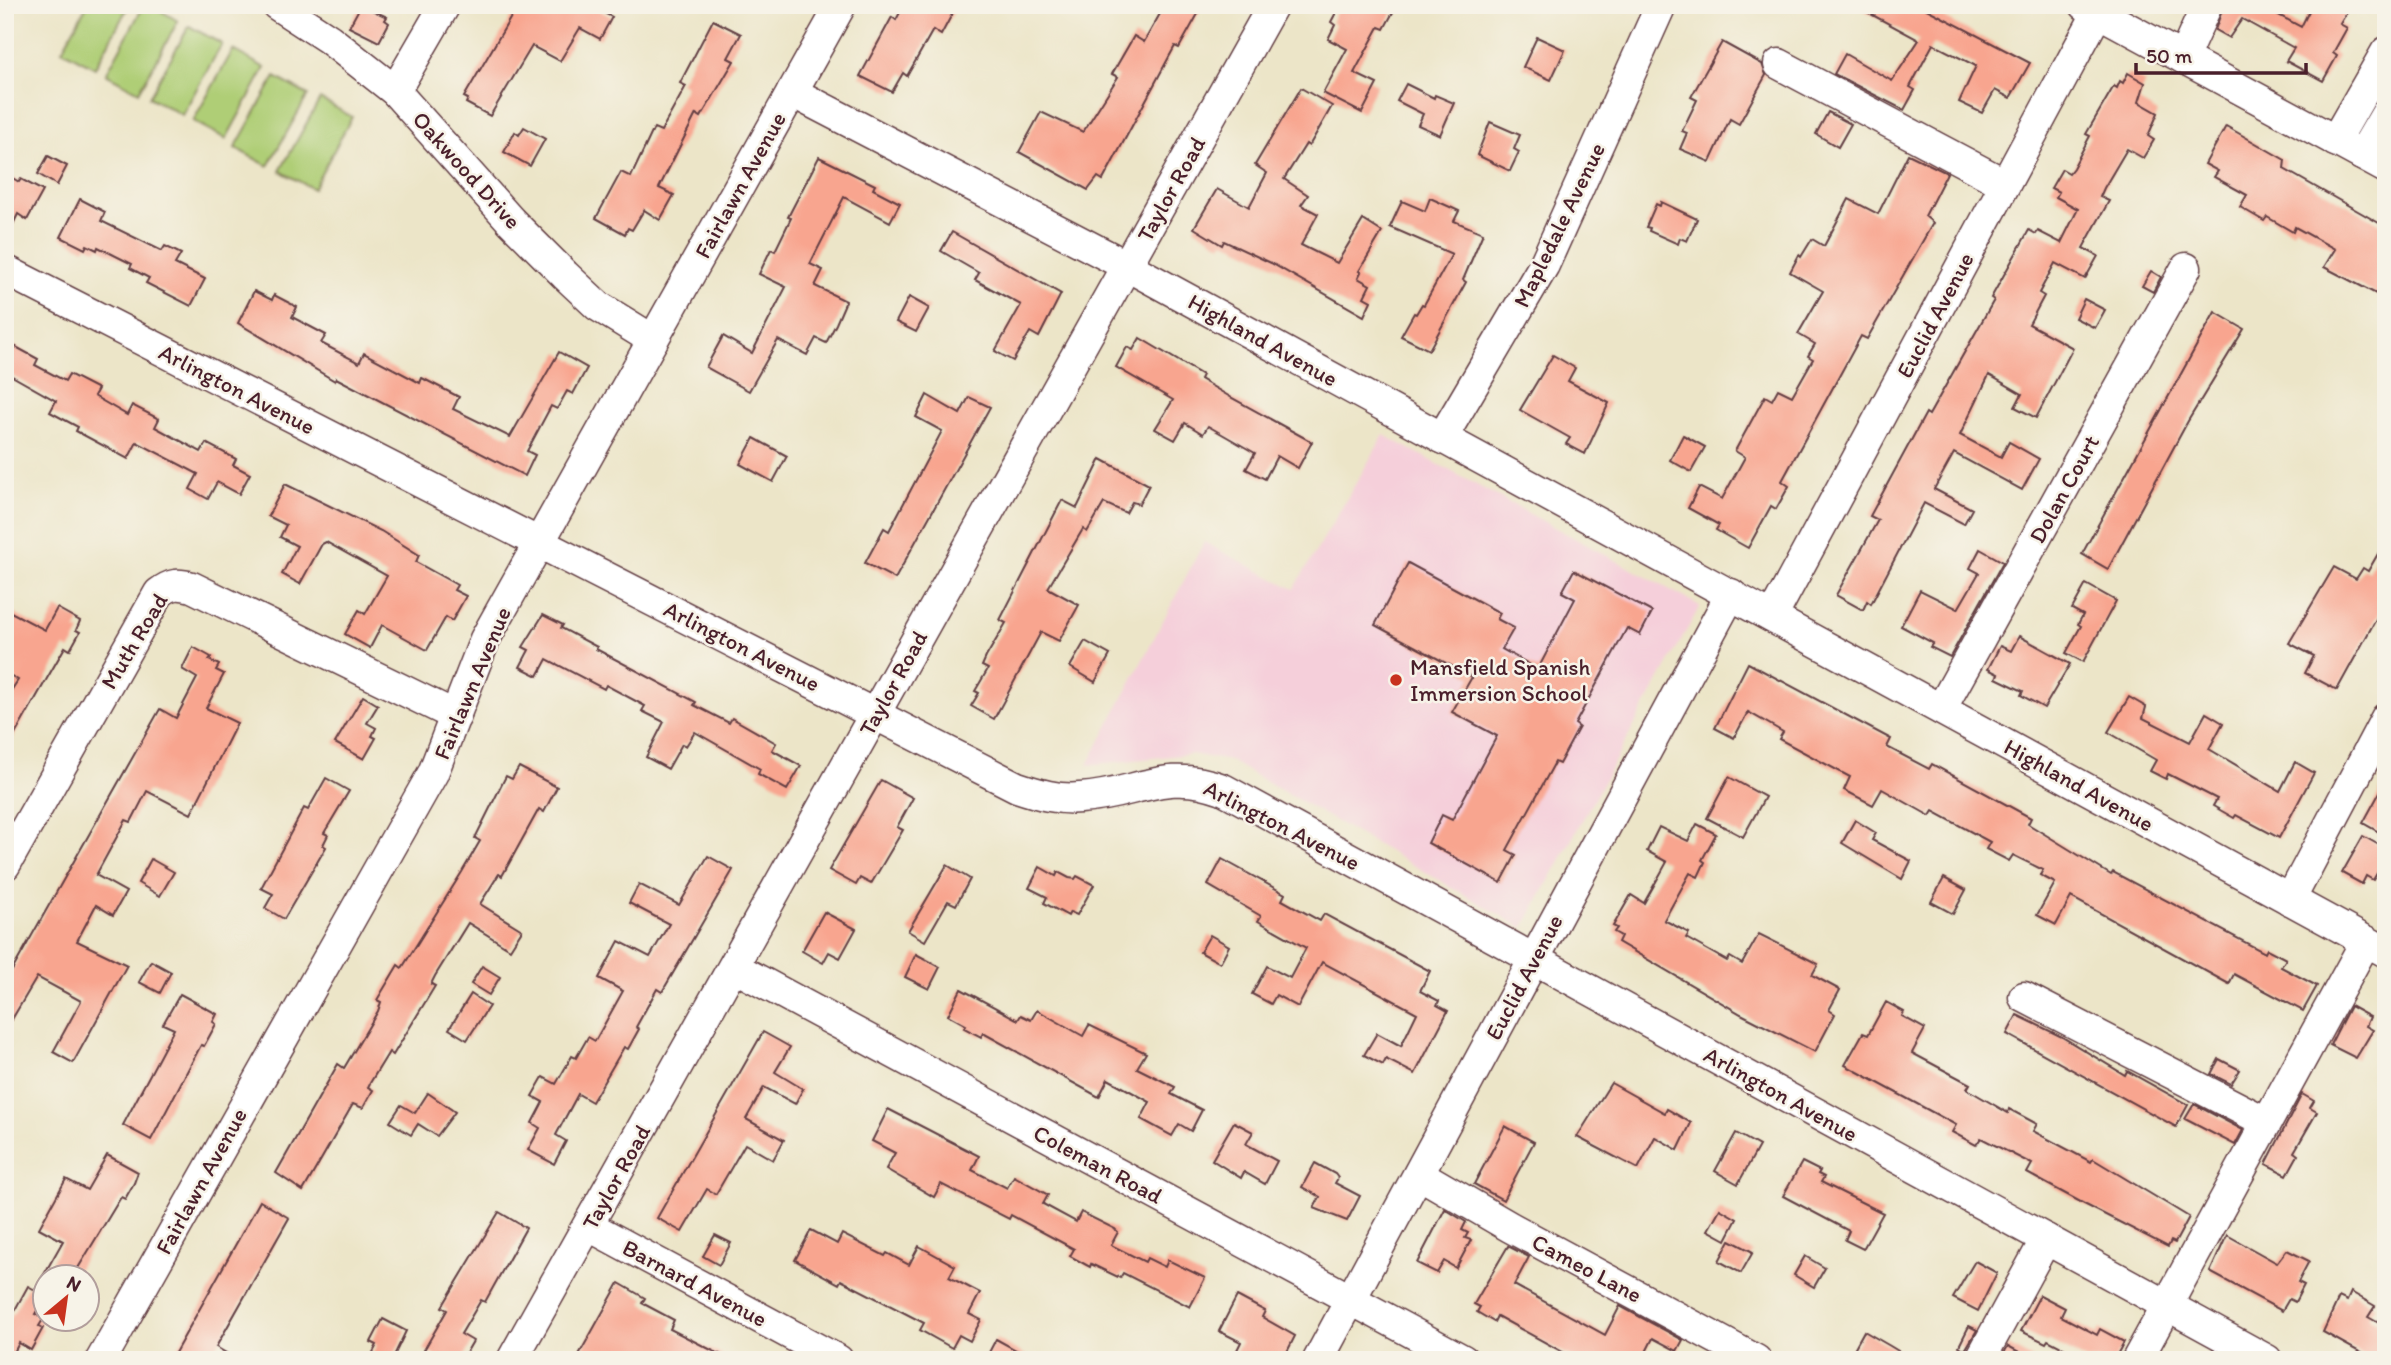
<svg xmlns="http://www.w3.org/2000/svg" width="2391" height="1365" font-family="Itim,sans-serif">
<rect width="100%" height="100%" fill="#f7f3e8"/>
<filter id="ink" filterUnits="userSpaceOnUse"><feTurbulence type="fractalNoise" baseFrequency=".0143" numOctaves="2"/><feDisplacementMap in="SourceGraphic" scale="14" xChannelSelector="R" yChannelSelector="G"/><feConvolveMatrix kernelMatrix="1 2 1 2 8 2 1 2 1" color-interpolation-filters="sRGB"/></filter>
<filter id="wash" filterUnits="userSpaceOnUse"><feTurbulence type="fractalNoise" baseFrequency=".00686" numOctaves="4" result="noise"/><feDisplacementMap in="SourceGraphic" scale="28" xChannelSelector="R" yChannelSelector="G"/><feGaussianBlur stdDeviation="1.57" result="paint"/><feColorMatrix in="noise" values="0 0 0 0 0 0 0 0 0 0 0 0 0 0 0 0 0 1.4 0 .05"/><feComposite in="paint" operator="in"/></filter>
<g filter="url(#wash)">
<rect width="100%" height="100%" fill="#ece5c8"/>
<polygon fill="#f5cfda" points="1384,435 1700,606 1523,928 1230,761 1191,754 1088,765 1204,542 1294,589"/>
<g fill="#afce76" stroke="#7c7650" stroke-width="2">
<polygon points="87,5 129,5 95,68 62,50"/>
<polygon points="144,5 151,5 178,21 139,92 106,74"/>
<polygon points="189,26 222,44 182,115 149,97"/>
<polygon points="233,50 265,68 226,139 193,121"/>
<polygon points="275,77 308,95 268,166 235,148"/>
<polygon points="320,99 352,117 313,189 280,171"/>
</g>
<g id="blocks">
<g fill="#f8a58f">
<polygon points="361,5 387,17 385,20 389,23 379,42 349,27"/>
<polygon points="518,5 589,5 612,17 600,39 580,28 560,61 532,46 490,116 466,103 468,99 464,97"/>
<polygon points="904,5 957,5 941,35 933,30 907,76 903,73 892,92 860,76 892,17 896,20"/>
<polygon points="1165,5 1203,5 1179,48 1175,46 1169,57 1103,180 1098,177 1088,190 1019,152 1041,112 1083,132 1118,77 1112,74 1134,36 1144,42"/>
<polygon points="1340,5 1397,5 1384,29 1379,27 1354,73 1377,84 1362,113 1323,93 1347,49 1328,39 1335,25 1331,22"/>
<polygon points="1854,5 1919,5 2030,63 2010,98 1995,90 1982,113 1959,102 1976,66 1933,44 1910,87 1915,90 1904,110 1834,74 1845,54 1892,81 1919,40"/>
<polygon points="2224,5 2260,5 2301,27 2312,5 2351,5 2340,24 2347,28 2333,53 2337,56 2323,81 2286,61 2294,48 2242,19 2229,38 2215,30"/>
<polygon points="713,20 741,34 728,58 734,61 701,117 696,114 659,188 674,195 660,220 644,210 632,230 628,228 625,234 596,218 621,172 631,177 654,128 661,131 686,86 680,83"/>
<polygon points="1537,37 1565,50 1551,80 1523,67"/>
<polygon points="1722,42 1762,64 1766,75 1739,124 1730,119 1710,162 1680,149 1687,133 1682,131 1697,100 1691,97"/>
<polygon points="2128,73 2145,83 2139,102 2158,113 2148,136 2154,140 2143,158 2127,149 2104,188 2100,197 2109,201 2083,248 2098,256 2085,279 2055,263 2039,293 2044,296 2029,324 2073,348 2036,418 2015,407 2022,394 1989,375 1960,435 2001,457 2009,442 2039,459 2022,490 1954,453 1934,489 1972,509 1964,524 1924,503 1871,604 1867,601 1863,610 1836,595 1878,520 1870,516 1926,413 1929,415 1994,300 1991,298 2029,230 2036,234 2038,231 2061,243 2078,209 2056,197 2059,192 2051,188 2062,169 2069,173 2073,168 2090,136 2086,134 2114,86 2117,88 2120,81 2123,83"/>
<polygon points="1406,84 1434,98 1435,95 1454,103 1440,135 1418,125 1423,114 1397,101"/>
<polygon points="1301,88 1332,106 1309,146 1306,144 1284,179 1308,195 1301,205 1318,214 1301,245 1337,263 1363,220 1382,232 1359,271 1361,272 1358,278 1370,285 1364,297 1371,301 1364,316 1271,263 1224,241 1222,245 1194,228 1217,189 1249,207 1267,173 1255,165"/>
<polygon points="1828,112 1851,124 1838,147 1816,134"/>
<polygon points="1490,122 1520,135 1514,149 1519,152 1510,171 1477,155"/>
<polygon points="2226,126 2285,160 2284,169 2386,227 2386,299 2324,267 2335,249 2295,227 2293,232 2267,217 2264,221 2240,207 2247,195 2214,177 2218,171 2205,164"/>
<polygon points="524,127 545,139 530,166 504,152 515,132 519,135"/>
<polygon points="1908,154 1947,173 1925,216 1933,223 1867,339 1861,336 1782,481 1789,486 1776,509 1771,506 1748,548 1716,530 1719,525 1688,508 1699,487 1722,499 1745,457 1735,451 1765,396 1772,400 1778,389 1792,396 1813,359 1808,356 1815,344 1798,334 1823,291 1790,272 1799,255 1801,257 1812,239 1824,246 1849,199 1878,214"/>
<polygon points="48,156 67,166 57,185 38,174"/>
<polygon points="819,157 875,185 873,189 900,203 890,222 844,197 810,264 823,270 815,286 846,301 836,324 826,343 816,338 807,355 778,340 749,391 706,367 723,336 752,353 786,287 759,274 771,249 775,251 791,218 788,217"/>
<polygon points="11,177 19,182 21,179 43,191 27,220 18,214 5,241 5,188"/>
<polygon points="1430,198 1459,211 1454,221 1483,233 1463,280 1466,282 1429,350 1401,336 1414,313 1416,314 1422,304 1424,305 1452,254 1390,227 1402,201 1425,211"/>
<polygon points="80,199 105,212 101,221 162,251 165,246 181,254 175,264 205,279 191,306 146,283 149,278 130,268 132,264 98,247 97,250 87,245 85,249 61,237"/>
<polygon points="1661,202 1697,219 1687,241 1680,238 1678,244 1649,231 1650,228 1646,227 1656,204 1660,206"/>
<polygon points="952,232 1061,294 1039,337 1030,332 1013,361 995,351 1021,305 975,280 979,273 941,251"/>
<polygon points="2151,271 2161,277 2153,292 2142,286"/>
<polygon points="254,291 272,300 274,295 297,307 292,317 326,335 321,343 359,363 364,353 420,383 422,378 459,397 453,409 510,437 559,352 587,368 573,394 567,391 557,409 551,406 527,451 535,455 525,476 336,378 335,381 238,323"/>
<polygon points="909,297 929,308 916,332 896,322"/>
<polygon points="2084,299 2105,310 2095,328 2075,318"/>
<polygon points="2215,312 2244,329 2188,421 2108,569 2082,554"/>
<polygon points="1140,338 1202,375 1200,379 1232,398 1312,442 1298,468 1277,456 1265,479 1246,469 1255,453 1208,426 1203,434 1185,423 1175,440 1155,429 1173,400 1116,367 1127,347 1133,350"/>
<polygon points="5,341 38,359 35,365 65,381 69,374 98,389 94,396 127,415 132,405 159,419 155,427 201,452 206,443 236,459 233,465 250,474 239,494 217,482 208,499 190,489 198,474 137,442 128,459 76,431 78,427 50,412 56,401 5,372"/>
<polygon points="1553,355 1575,368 1568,381 1609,403 1585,454 1566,444 1570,438 1520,410"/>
<polygon points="927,395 960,414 969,397 990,407 895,579 865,563 884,528 889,531 942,431 916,417"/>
<polygon points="1683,435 1705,447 1691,472 1670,460"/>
<polygon points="754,438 787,456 773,482 740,464"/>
<polygon points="1101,459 1149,485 1139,504 1132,502 1126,513 1104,503 1087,532 1083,529 1048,588 1079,605 1059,641 1041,632 994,719 971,706 979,693 975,691 988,669 982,666 986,657 1006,623 1000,620 1062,500 1077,508"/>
<polygon points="285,484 381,531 419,555 416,562 457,585 454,590 466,596 452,621 446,617 427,650 382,625 370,648 345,634 359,610 365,614 387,576 326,542 322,544 300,584 282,574 297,546 280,537 286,525 268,516"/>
<polygon points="2386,540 2386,601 2337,690 2305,673 2314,656 2289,643 2334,567 2356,579 2363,568 2368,571"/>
<polygon points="1980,549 2003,562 1950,657 1930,647 1933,643 1901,626 1920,590 1958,609 1979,573 1970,568"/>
<polygon points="1408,563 1500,613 1497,619 1514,628 1502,649 1538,669 1575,599 1562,592 1574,570 1652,612 1640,635 1627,628 1575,724 1579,727 1559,764 1555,762 1507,850 1516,855 1501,883 1428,843 1442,815 1452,820 1497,736 1452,712 1472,677 1375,625"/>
<polygon points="2086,584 2116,601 2083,662 2066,653 2081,626 2078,624 2083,615 2072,609"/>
<polygon points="57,608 80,621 76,630 80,632 70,650 65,647 5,752 5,700 18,680 5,672 5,609 45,630"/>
<polygon points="543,615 563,625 561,628 597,647 596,649 696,702 694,705 729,723 732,718 776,743 772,750 801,766 787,790 758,774 760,769 695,732 686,746 682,744 668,769 646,757 664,722 642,711 645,706 606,685 604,689 547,659 538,676 520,667 529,650 523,647"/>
<polygon points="2019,636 2070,664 2044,708 2021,695 2023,691 1996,678 1998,674 1988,669 2000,646 2011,651"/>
<polygon points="1085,641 1110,655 1095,682 1070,667"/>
<polygon points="193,647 211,657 209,660 219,665 216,670 224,674 206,708 237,723 191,814 147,791 131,822 126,820 96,875 126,892 113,915 96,905 77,941 127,965 73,1063 53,1052 81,1001 37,977 5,1031 5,983 160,709 176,718 197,678 182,669"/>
<polygon points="1748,663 1891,739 1887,747 1929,769 1932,764 2031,818 2028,824 2111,875 2113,872 2265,953 2267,949 2286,959 2281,967 2317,986 2303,1011 2234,974 2229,984 2071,897 2056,925 2037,915 2055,883 2040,875 2043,870 2013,855 2009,861 1986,849 1990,842 1933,811 1930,816 1882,789 1873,805 1844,790 1850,777 1779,739 1783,732 1748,712 1734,738 1715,728"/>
<polygon points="363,696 378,705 367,723 376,728 372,736 376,738 364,759 335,743"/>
<polygon points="2129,697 2146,707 2143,718 2190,742 2206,713 2223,723 2209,749 2280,791 2295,762 2314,773 2279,838 2236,815 2234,818 2213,806 2217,799 2168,774 2166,779 2150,771 2156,760 2108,732"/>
<polygon points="519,767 557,787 544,812 539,809 502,876 499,874 480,904 522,930 510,949 468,923 435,976 431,984 435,986 393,1055 389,1052 370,1083 368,1087 373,1090 363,1108 353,1104 303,1191 276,1173 338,1064 344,1068 378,1011 381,1002 377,1000 398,965 402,968 462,872 480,841 475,838 506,776 512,779"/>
<polygon points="1729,777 1765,797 1743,837 1707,818"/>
<polygon points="326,778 349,791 324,833 328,835 323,845 326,847 284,919 265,908 273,894 261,888 304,808 308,810"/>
<polygon points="881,780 913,798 897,827 903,830 871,884 860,878 856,885 829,870"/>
<polygon points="2386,781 2386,836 2363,823"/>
<polygon points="1855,820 1876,833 1872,840 1911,861 1902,879 1842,843"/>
<polygon points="1697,824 1716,834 1702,860 1705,862 1698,877 1690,873 1664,920 1689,933 1686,938 1727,961 1730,957 1742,964 1759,934 1818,964 1812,975 1840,990 1829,1010 1835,1014 1815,1052 1741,1014 1618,942 1621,936 1614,932 1617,928 1613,926 1631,895 1644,903 1667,862 1647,851 1659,827 1688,841"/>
<polygon points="2363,836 2386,849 2386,858 2373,880 2366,876 2362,884 2342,873"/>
<polygon points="708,856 733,870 662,992 657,989 636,1027 639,1029 628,1049 624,1047 592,1102 578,1094 556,1135 566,1141 554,1164 528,1150 540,1128 532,1123 543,1102 532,1096 543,1077 556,1084 572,1056 576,1058 588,1037 595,1041 623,991 599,978 619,941 650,957 669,924 629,903 639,884 679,905"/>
<polygon points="151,859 174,872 160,896 138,883"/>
<polygon points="1222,859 1285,894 1282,900 1320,921 1324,914 1430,971 1420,991 1439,1001 1437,1005 1448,1011 1415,1074 1386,1059 1383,1065 1364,1055 1377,1033 1401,1046 1417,1013 1322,962 1298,1007 1276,995 1271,1004 1252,994 1267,966 1290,978 1306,948 1258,921 1261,916 1208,885"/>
<polygon points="947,865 970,879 956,905 948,901 925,941 908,931"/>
<polygon points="1040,867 1056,876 1058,872 1069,878 1075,879 1077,876 1094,885 1077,915 1070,912 1068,916 1044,903 1047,897 1029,888"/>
<polygon points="1944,878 1966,890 1953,914 1931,902"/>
<polygon points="824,912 856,929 840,958 829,952 823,963 802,951"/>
<polygon points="1210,935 1229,946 1220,963 1200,952"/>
<polygon points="916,954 940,967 929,989 905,977"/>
<polygon points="151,961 171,972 160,993 139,982"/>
<polygon points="482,966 500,977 489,995 471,984"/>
<polygon points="961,989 1018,1020 1021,1015 1031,1020 1037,1010 1083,1036 1089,1025 1146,1053 1137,1068 1175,1087 1171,1094 1202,1110 1191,1131 1179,1124 1172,1136 1141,1119 1150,1102 1108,1079 1099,1097 983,1033 981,1037 964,1028 966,1025 948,1015"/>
<polygon points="180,994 217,1014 213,1022 216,1024 204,1046 201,1045 151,1140 123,1125 174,1029 163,1024"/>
<polygon points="471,994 489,1006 467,1040 449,1029"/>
<polygon points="1886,1002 1904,1012 1902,1016 1925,1029 1912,1053 1970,1084 1967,1089 2008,1113 2009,1109 2037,1124 2033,1131 2091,1162 2093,1159 2189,1217 2175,1243 2171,1241 2168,1247 2086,1205 2027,1173 2032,1164 1981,1138 1976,1145 1952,1132 1956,1125 1845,1065 1863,1033 1868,1035"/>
<polygon points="2350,1006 2370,1017 2366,1026 2373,1030 2356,1058 2330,1045"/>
<polygon points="2017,1015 2062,1037 2125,1075 2127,1071 2188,1105 2176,1127 2007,1034"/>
<polygon points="763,1032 790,1047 775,1072 803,1089 795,1104 764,1087 746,1119 784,1140 773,1160 745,1144 716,1194 707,1189 682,1232 657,1218"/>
<polygon points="2219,1059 2240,1070 2231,1084 2211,1074"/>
<polygon points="1611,1083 1665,1113 1667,1109 1691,1123 1678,1150 1655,1137 1638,1169 1577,1137"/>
<polygon points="428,1093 455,1112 437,1136 418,1124 411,1135 390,1122 401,1105 415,1113"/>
<polygon points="2302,1094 2314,1101 2310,1108 2317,1112 2294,1152 2298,1155 2287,1175 2266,1164"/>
<polygon points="2194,1104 2243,1130 2235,1145 2185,1119"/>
<polygon points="888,1109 979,1156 972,1170 1007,1188 1014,1176 1048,1195 1043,1204 1076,1222 1081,1212 1115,1229 1118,1232 1111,1245 1145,1262 1147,1258 1165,1267 1168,1260 1205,1278 1190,1307 1123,1273 1120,1278 1091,1264 1090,1267 1070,1256 1074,1249 1011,1215 1009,1219 941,1184 934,1197 886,1169 895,1153 872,1141"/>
<polygon points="1234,1122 1253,1132 1246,1144 1277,1161 1265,1184 1244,1172 1241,1178 1212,1160"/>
<polygon points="1505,1126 1534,1142 1503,1200 1474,1184"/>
<polygon points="1736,1133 1759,1146 1738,1184 1715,1171"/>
<polygon points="107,1155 138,1172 134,1183 125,1199 121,1197 72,1278 42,1278 63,1241 39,1228 66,1179 87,1190"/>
<polygon points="1802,1162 1820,1171 1818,1174 1824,1177 1821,1182 1883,1213 1863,1249 1845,1240 1849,1231 1783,1196"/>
<polygon points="1315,1163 1335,1174 1338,1178 1335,1183 1360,1196 1347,1221 1314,1208 1320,1197 1302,1187"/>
<polygon points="260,1201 289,1218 216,1347 238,1360 171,1360"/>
<polygon points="1445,1209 1466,1222 1462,1230 1468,1233 1465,1238 1471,1240 1456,1268 1444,1261 1437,1273 1417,1263"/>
<polygon points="1720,1209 1737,1219 1726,1240 1708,1230"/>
<polygon points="499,1212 526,1228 485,1302 481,1300 461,1334 473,1341 462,1360 442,1360 424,1350 447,1310 442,1307"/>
<polygon points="811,1230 837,1244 842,1234 885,1256 887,1253 909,1265 919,1246 955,1266 949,1277 980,1293 969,1314 981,1320 970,1341 959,1335 952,1348 920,1330 924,1323 841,1280 839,1284 795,1260"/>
<polygon points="715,1235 731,1243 719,1265 703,1256"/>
<polygon points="2227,1235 2277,1263 2287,1250 2309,1261 2298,1282 2304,1285 2295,1302 2289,1299 2282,1311 2210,1272"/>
<polygon points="1730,1240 1753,1252 1741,1273 1719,1261"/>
<polygon points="1508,1246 1529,1257 1514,1285 1605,1335 1620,1306 1683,1340 1677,1351 1653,1338 1642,1360 1577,1360 1497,1316 1494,1322 1477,1312 1480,1307 1474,1304"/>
<polygon points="1805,1256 1825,1268 1814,1287 1794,1275"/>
<polygon points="1975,1261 1997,1273 1978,1311 1953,1298"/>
<polygon points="619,1283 645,1298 642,1303 674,1320 670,1329 731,1360 576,1360"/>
<polygon points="28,1286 46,1296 35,1314 44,1318 39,1326 43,1328 31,1350 19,1343 10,1360 5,1360 5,1328"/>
<polygon points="2351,1292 2375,1306 2368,1317 2386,1327 2386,1353 2382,1360 2374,1360 2323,1332 2339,1297 2347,1301"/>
<polygon points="2040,1295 2065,1308 2061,1316 2097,1335 2100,1329 2124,1342 2114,1360 2086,1360 2048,1340 2046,1343 2021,1331"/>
<polygon points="1237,1296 1265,1311 1262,1317 1295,1336 1283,1360 1232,1360 1241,1342 1219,1331"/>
<polygon points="383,1319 406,1331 392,1360 369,1360 377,1345 371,1342"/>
<polygon points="1969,1326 1977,1330 1965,1350 1959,1346"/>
<polygon points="1864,1331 1890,1346 1913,1360 1848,1360"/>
<polygon points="996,1339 1034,1360 985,1360"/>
<polygon points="2008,1346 2034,1360 2000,1360"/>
</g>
</g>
</g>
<g filter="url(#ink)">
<use href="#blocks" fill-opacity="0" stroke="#623d43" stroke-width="2"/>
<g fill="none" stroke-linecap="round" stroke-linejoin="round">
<defs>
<g id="minor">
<polyline points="277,5 329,39 395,91 511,221 565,275 598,306 653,340"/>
<polyline points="2085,5 2386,168"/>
<polyline points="2183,58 2207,5"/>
<polyline points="1779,64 2005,184"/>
<polyline points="395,91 445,5"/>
<polyline points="792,92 1127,266 2386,952"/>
<polyline points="2335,141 2386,52"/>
<polyline points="2362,155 2386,114"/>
<path d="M5,270L1017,787C1038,794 1058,800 1080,798C1136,795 1164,767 1223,789L2267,1360"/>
<polyline points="1442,438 1544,265 1661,5"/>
<polyline points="1772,617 2098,12"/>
<polyline points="1941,709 2186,268"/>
<path d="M5,865L159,593C171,584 177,583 192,587L456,716"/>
<polyline points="2290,900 2386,718"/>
<polyline points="734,967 1463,1360"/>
<polyline points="2024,997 2266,1122"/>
<polyline points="1419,1174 1510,1227 1756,1360"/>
<polyline points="589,1226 838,1360"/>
<polyline points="101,1360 433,773 485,639 841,5"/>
<polyline points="512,1360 1273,5"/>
<polyline points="1318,1360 1731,594"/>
<polyline points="1980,1360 2046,1239"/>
<polyline points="2137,1360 2366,941"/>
</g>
</defs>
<use href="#minor" stroke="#623d43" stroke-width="33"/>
<use href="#minor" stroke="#fff" stroke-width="30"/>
</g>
</g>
<circle fill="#c8321e" stroke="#f7f3e8" stroke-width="2.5" cx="1396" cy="680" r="7"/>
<g text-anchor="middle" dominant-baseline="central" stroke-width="5" stroke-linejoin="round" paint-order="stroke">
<g font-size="23" fill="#4a1f2b" stroke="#f7f3e8">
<text transform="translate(467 170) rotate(48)">Oakwood Drive</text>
<text transform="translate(740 185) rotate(-61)">Fairlawn Avenue</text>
<text transform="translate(1171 189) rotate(-61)">Taylor Road</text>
<text transform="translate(1559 225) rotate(-64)">Mapledale Avenue</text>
<text transform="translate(1935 315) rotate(-62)">Euclid Avenue</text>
<text transform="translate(1263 340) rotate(29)">Highland Avenue</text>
<text transform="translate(237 389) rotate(27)">Arlington Avenue</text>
<text transform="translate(2064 489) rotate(-61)">Dolan Court</text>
<text transform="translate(134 641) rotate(-59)">Muth Road</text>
<text transform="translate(742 646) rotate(27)">Arlington Avenue</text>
<text transform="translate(472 683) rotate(-67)">Fairlawn Avenue</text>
<text transform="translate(893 683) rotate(-61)">Taylor Road</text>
<text transform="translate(2079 785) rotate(29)">Highland Avenue</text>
<text transform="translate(1282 825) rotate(27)">Arlington Avenue</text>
<text transform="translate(1524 977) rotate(-62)">Euclid Avenue</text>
<text transform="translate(1781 1094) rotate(29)">Arlington Avenue</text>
<text transform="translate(1098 1164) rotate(28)">Coleman Road</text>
<text transform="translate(616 1177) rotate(-61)">Taylor Road</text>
<text transform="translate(201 1181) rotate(-61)">Fairlawn Avenue</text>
<text transform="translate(1587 1268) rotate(28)">Cameo Lane</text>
<text transform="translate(695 1283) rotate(28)">Barnard Avenue</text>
</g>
<g font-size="23" fill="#4a1f2b" stroke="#f7f3e8" text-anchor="start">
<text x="1410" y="667">Mansfield Spanish<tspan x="1410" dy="26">Immersion School</tspan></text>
</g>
</g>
<rect width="2391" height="1365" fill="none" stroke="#f7f3e8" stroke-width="28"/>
<g transform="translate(66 1298) rotate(29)"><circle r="33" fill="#f7f3e8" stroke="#b29e9c" stroke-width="2"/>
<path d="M0-5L12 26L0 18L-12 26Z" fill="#c8321e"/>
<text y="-10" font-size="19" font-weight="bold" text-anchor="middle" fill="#4a1f2b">N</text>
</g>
<path d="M2136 63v10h170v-10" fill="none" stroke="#4a1f2b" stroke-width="3.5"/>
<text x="2146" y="63" font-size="21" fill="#4a1f2b" stroke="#f7f3e8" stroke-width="5" paint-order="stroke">50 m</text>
</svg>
